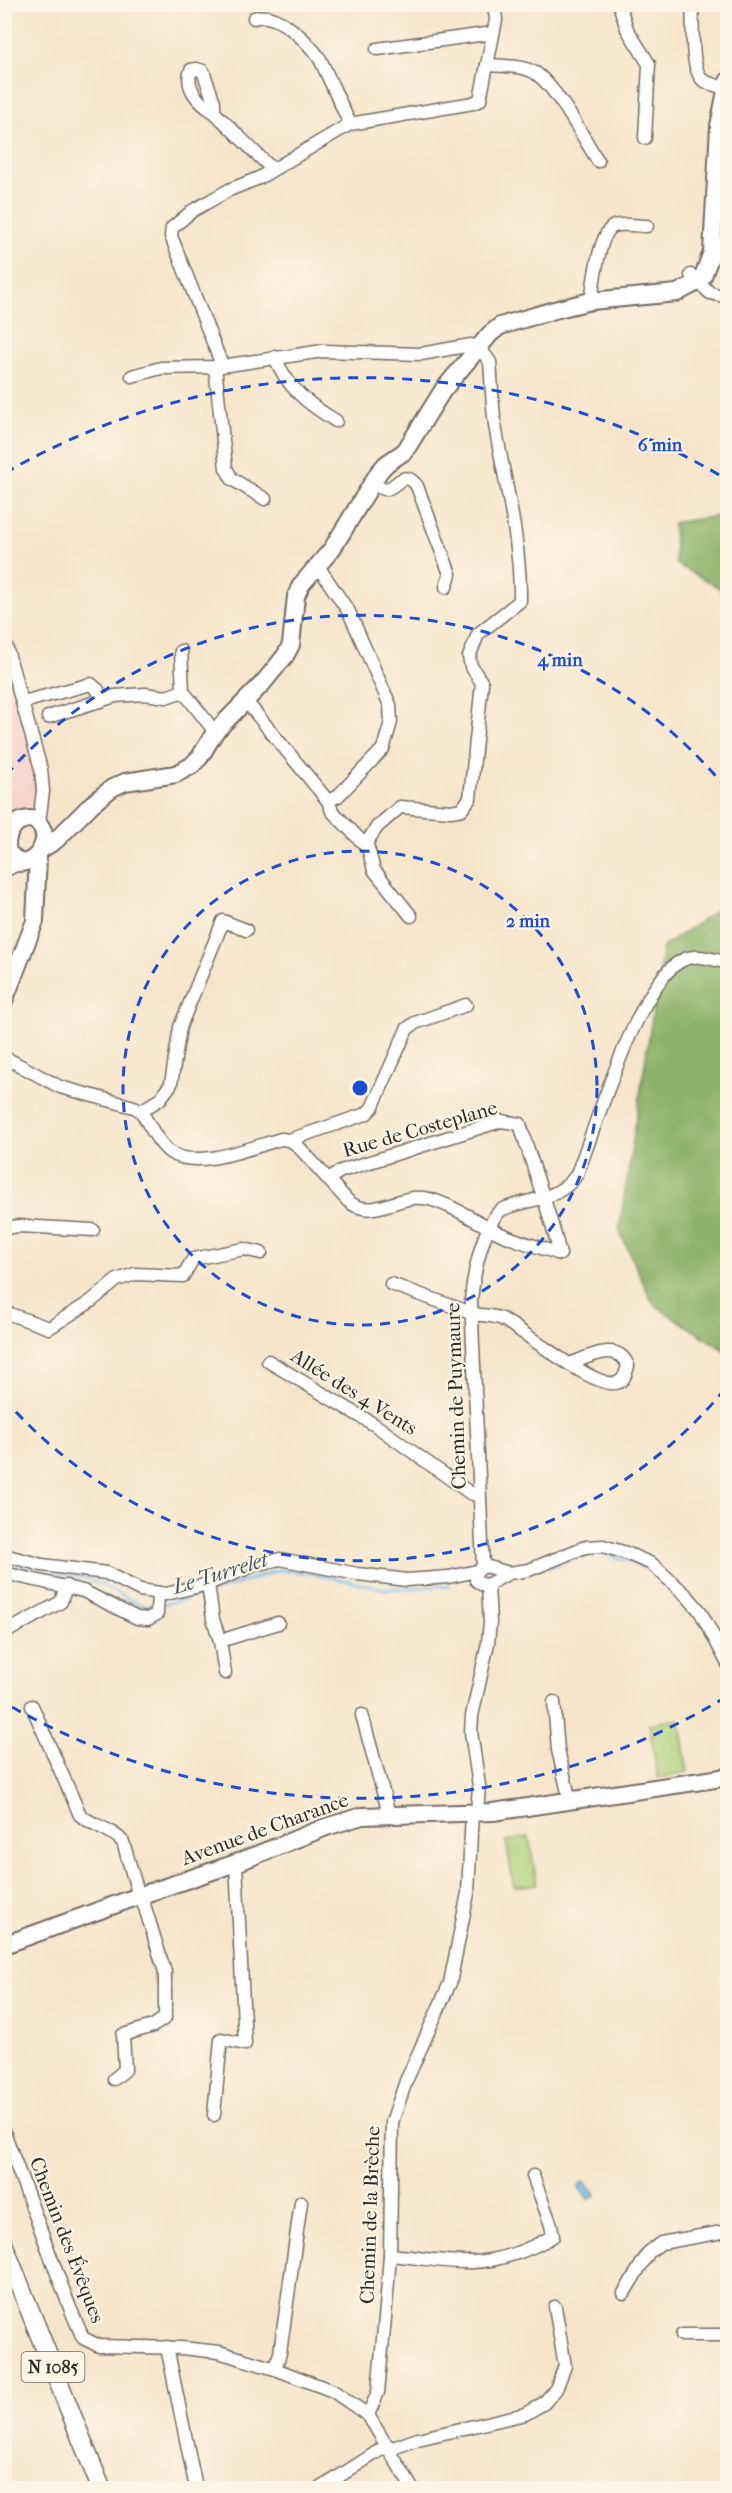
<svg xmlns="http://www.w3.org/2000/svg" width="732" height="2493" font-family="'IM FELL French Canon',serif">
<rect width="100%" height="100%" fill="#fcf5e5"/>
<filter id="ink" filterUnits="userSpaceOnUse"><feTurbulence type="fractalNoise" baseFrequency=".0167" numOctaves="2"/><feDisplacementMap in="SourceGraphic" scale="12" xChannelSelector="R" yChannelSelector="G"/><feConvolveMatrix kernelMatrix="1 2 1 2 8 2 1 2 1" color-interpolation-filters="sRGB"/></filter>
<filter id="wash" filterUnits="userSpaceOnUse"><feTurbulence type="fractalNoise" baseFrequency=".008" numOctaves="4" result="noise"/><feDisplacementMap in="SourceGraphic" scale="24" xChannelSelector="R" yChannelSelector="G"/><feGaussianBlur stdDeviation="1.35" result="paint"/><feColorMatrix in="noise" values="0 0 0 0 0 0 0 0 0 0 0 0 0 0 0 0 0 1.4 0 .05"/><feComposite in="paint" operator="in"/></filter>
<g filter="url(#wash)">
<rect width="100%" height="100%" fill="#f7e5cb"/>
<polygon fill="#f7d1c8" points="4,655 37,771 38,794 27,810 11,823 4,834"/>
<g fill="#adcf78" stroke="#6c7d52" stroke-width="1.5">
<polygon points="679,1719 688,1772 658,1778 649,1724"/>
<polygon points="529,1837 537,1884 514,1887 506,1841"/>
</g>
<g fill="#8ab268" stroke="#5a6e4a" stroke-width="1.5">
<polygon points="727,509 727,612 720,588 676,564 673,523 723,515"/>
<polygon points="727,894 727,1352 653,1304 619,1230 663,947 715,911"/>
</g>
<polygon fill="#76bdee" stroke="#50748c" stroke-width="1.5" points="584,2181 595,2195 589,2200 578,2187"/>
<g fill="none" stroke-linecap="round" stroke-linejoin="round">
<g stroke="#76bdee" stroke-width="3">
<polyline points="4,1563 43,1573 85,1577 141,1605 153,1605"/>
<polyline points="548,1568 596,1551 642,1566"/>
<polyline points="212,1592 279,1570 312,1573 385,1589 450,1586"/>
<polyline points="160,1605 206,1594"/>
</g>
</g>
</g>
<g filter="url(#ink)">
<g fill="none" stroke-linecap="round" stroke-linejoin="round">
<defs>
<g id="street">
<polyline points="619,4 627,29 649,64 645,138"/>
<path d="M692,4C694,22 689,68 703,80C709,84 718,86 725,88"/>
<path d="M254,18C276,9 308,42 320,59L350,124"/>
<polyline points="377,49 493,33"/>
<path d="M487,65C502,66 524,65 537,74C558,90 583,137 598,161"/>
<path d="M214,112C200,104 184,88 191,70L197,69L203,71L214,102V112L272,169"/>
<polyline points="691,275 710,293 728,297"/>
<path d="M591,301C593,287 599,232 614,226C623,223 638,226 647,226"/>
<path d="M275,357C287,388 308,404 336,421"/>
<polyline points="222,365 171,236 172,228 192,211 229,190 259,178 350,124 473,103 480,100 496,20 494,4"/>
<polyline points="215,367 226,468 232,479 265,499"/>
<path d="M132,376L161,368L215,367L323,351L421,354L471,345L485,355L490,362C492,385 492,409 496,431C506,487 521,544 520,601L478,634L469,657L471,666L482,683L470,798L462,809L451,811L400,807L377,827L365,845"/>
<path d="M371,483C375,485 381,489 386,489C398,487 403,468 417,486L450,574L446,587"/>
<polyline points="317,565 349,612 390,705 391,722 383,749 338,796 328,801"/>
<polyline points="4,639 41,769 43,791 39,823"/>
<polyline points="181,651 183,691 215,732"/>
<polyline points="245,700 328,801 332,811 368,848 374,870 411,916"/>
<polyline points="23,702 91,684 98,690 101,701"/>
<polyline points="48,717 115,696 145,694 166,697 183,691"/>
<polyline points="4,871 20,863"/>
<path d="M4,1057L60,1087L134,1107L141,1111C149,1124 158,1144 171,1153C198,1170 252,1147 281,1139L289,1140L366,1114L372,1108L407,1029L415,1023L466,1005"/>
<polyline points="141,1111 160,1099 171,1084 180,1027 223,921 246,930"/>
<path d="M289,1140L296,1144L348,1201C372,1221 396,1195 423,1198C444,1200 479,1223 499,1233C518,1242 540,1247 560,1254C549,1210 533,1168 520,1124L501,1121L341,1171L328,1179"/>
<polyline points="4,1228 19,1226 93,1230"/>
<path d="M391,1284L471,1313C481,1316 493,1315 502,1319C523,1330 599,1393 619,1382C625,1379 626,1372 628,1366C618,1340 589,1357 570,1364"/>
<polyline points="4,1312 49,1328 90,1302 117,1280 135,1274 183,1276 193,1259 244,1249 261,1253"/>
<polyline points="268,1361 375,1425 470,1493 479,1496"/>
<polyline points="4,1555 42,1565 106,1573 140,1590 166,1594 208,1584 255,1565 280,1559 357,1574 407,1580 449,1577 477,1571 485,1566 509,1573"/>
<path d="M483,1566L471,1300C473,1276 483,1225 501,1210C528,1198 560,1201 577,1174C596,1126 637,988 679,962C695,952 711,959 728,963"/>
<polyline points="4,1573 83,1591 137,1618 148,1619 157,1614 158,1593"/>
<polyline points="476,1580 481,1584 487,1585 509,1573 529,1570 585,1547 603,1546 626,1553 652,1564 687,1596 700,1611 728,1664"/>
<polyline points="208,1584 213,1619 220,1641 278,1623"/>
<polyline points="4,1633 61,1602 66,1586"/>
<polyline points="220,1641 225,1673"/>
<polyline points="554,1702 558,1750 570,1801"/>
<path d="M32,1706L80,1815C93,1826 111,1828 123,1842L139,1896"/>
<polyline points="362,1715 389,1814"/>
<polyline points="477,1812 479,1786 471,1732 472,1716 488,1643 490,1622 488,1585"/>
<polyline points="114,2079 125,2070 123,2035 153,2026 165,2018 165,1972 141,1895"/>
<polyline points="214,2115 221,2039 245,2044 236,1863"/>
<polyline points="4,2132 70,2308 83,2338 99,2346 181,2348 219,2352 275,2369 333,2391 368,2415 412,2488"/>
<path d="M390,2255C417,2257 446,2263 473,2262C500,2261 530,2250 553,2236L551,2225L533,2176"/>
<polyline points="624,2293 649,2252 661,2243 728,2231"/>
<polyline points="682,2335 728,2335"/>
<polyline points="167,2347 196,2488"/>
<polyline points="275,2369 280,2353 301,2202"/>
<polyline points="368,2415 378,2392 386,2307 390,2255 392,2122 406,2081 450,1983 468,1893 472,1812"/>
<polyline points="390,2449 418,2439 525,2414 544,2403 556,2389 565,2366 555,2307"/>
<polyline points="321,2488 388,2445"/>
</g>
<g id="secondary">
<path d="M31,819C55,828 43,862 20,863L8,853C4,836 13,819 31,819Z"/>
<polyline points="42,849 55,841 92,804 112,788 125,782 176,774 191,766 200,757 215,732 263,683 285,656 291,645 296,596 301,585 332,549 379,472 386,464 405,451 443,390 490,334 500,326 558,309 591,301 677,293 694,284 703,276 712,252 719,126 728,81"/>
<polyline points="4,1001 35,921 38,856"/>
<polyline points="4,1945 139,1896 236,1863 326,1827 362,1816 493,1812 728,1777"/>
</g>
<polyline id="primary" points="4,2246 101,2488"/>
</defs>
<use href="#street" stroke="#726c63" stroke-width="15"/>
<use href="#secondary" stroke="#726c63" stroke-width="20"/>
<use href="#primary" stroke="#726c63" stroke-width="21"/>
<use href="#street" stroke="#fff" stroke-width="12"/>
<use href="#secondary" stroke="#fff" stroke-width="16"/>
<use href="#primary" stroke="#fff" stroke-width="18"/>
</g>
</g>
<g fill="none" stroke="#1d4ed8" stroke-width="3" stroke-dasharray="10 8">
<circle cx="360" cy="1088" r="237"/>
<path d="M725 1389A473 473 0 0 1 6 1401M6 775A473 473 0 0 1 725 787"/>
<path d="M726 1697A710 710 0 0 1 5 1703M5 473A710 710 0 0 1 726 479"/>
</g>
<g text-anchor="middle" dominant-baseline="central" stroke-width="4.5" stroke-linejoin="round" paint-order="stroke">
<rect fill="#fcf5e5" stroke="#6a6863" stroke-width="1.5" x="21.5" y="2352" width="63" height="30" rx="4.5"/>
<g font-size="18" font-weight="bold" fill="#2b2b2b">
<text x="53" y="2367">N 1085</text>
</g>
<g font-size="20" fill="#2b2b2b" stroke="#fcf5e5">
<text transform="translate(420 1129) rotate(-16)">Rue de Costeplane</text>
<text transform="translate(354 1392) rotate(32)">Allée des 4 Vents</text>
<text transform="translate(456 1396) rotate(-92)">Chemin de Puymaure</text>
<text transform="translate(265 1829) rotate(-20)">Avenue de Charance</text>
<text transform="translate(370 2215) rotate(-88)">Chemin de la Brèche</text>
<text transform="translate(67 2240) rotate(69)">Chemin des Évêques</text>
</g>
<g font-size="21" font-style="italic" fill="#425766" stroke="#fcf5e5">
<text transform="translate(220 1573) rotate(-17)">Le Turrelet</text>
</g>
</g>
<circle cx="360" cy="1088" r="9" fill="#1d4ed8" stroke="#fcf5e5" stroke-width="3"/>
<g font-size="18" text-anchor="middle" font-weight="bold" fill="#1d4ed8" stroke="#fcf5e5" stroke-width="4.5" stroke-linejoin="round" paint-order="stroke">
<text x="660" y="451">6 min</text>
<text x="560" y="666">4 min</text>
<text x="528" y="927">2 min</text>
</g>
<rect width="732" height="2493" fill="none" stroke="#fcf5e5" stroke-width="24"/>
</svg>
